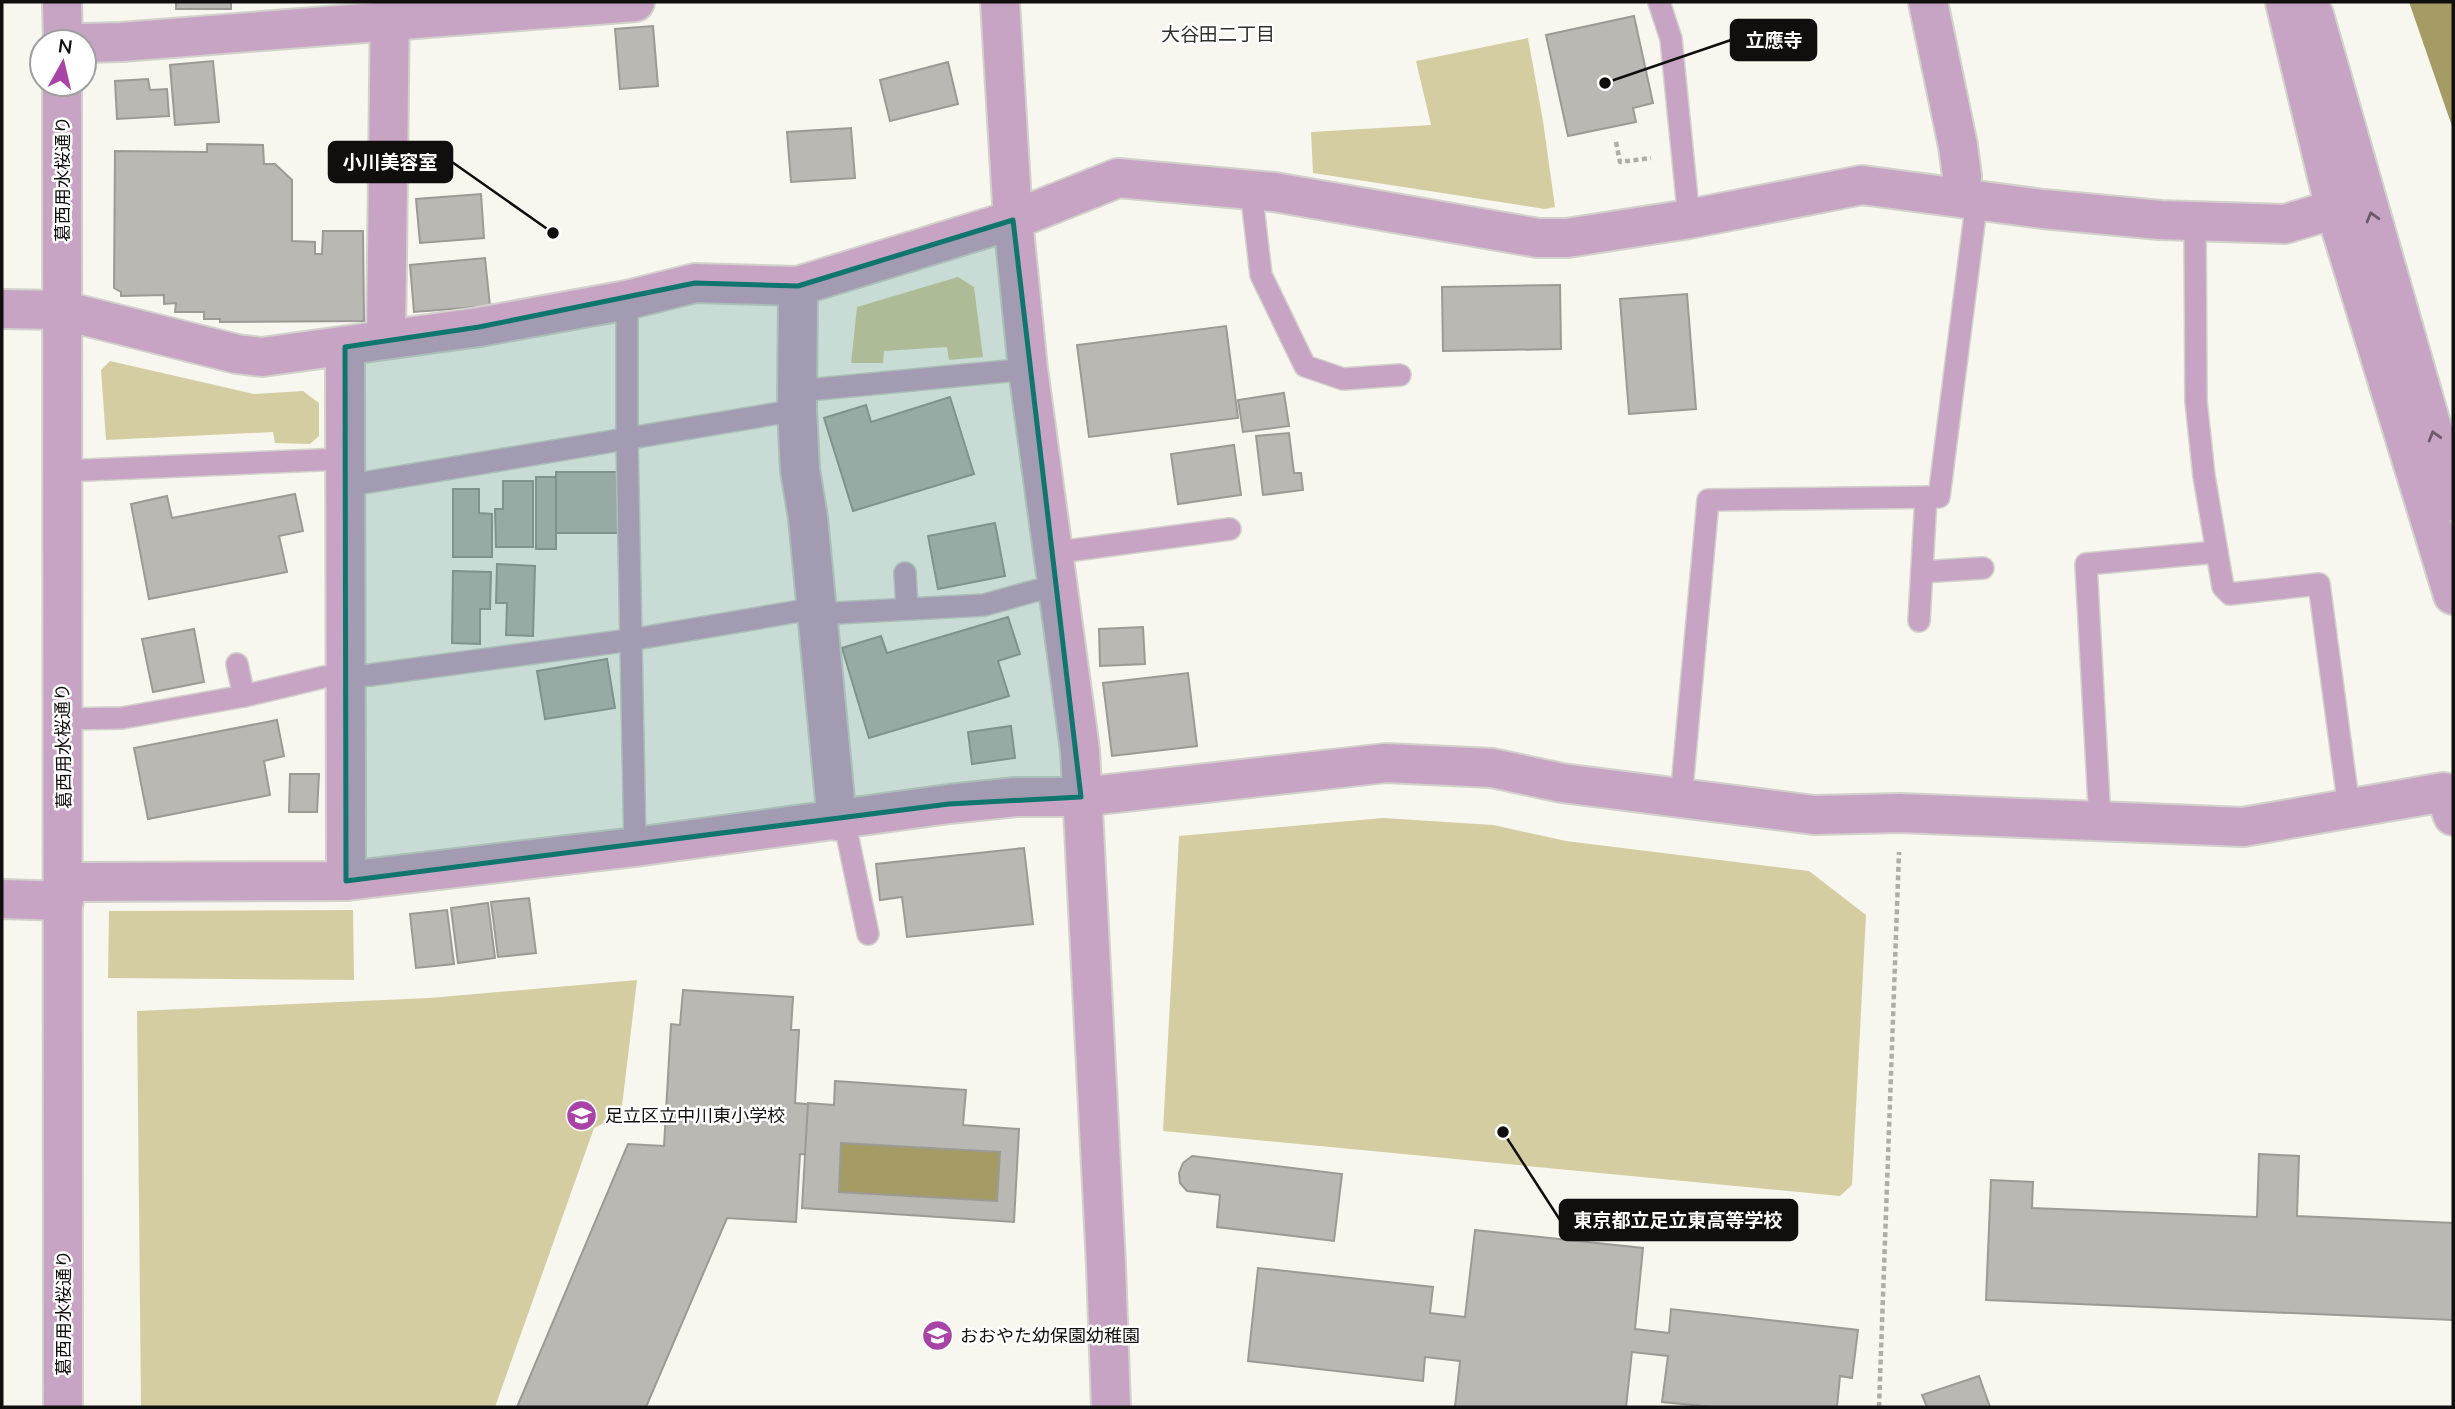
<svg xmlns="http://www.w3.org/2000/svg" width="2455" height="1409" font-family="Mulish,'Noto Sans JP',sans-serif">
<rect width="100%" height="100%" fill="#f7f6ef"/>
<g fill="#d5cda2">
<polygon points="1528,38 1543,121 1555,207 1545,209 1313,173 1311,132 1431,125 1416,61"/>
<polygon points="958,277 974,287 983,357 949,360 947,347 884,351 883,363 851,363 857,307"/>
<polygon points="110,361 254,394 303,391 319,403 319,436 310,444 275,443 273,432 106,440 101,370"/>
<polygon points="1383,818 1493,825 1566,841 1809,871 1866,915 1852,1185 1840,1196 1163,1131 1179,836"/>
<polygon points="353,910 354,980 108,978 109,911"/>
<polygon points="637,980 621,1115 594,1128 495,1407 141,1407 137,1011 429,998"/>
</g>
<g fill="#a59b65">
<polygon points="2409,2 2453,2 2453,129"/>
<polygon points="841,1143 1000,1152 997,1201 839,1192"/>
</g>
<g fill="#b9b8b2" stroke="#9b9a94" stroke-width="2" fill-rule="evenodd">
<rect x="176" y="2" width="55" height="7"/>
<polygon points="1634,16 1653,103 1633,108 1636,122 1568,136 1546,35"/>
<polygon points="653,26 658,86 620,89 615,29"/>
<polygon points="213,61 219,122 175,125 170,65"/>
<polygon points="948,62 958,104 890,121 880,80"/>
<polygon points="148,79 150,90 167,89 169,116 117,119 115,81"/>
<polygon points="851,128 855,178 791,182 787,132"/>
<polygon points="207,144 263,145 264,164 275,164 292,180 292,241 315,242 315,254 322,254 323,231 363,231 364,321 220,322 220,319 204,319 204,312 175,312 176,303 164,304 164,295 121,296 121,292 114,288 115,151 207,152"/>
<polygon points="481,194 484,238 420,243 416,199"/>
<polygon points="485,258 490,306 414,312 410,265"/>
<polygon points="1560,285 1561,349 1443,351 1442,287"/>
<polygon points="1687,294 1696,409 1629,414 1620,299"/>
<polygon points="1226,326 1238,418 1089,437 1077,345"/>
<polygon points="1284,393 1289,426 1243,432 1238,400"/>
<polygon points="950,397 974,474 853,511 824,418 866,405 871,422"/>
<polygon points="1289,433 1294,473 1301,473 1303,490 1263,495 1256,436"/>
<polygon points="1234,445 1241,495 1178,504 1171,454"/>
<polygon points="556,472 619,472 618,533 556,533"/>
<rect x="536" y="477" width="20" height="72"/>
<polygon points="503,481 533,481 533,547 496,547 495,509 503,509"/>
<polygon points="453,489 479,489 479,513 492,514 492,557 453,557"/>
<polygon points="295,494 303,531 279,536 287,572 149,599 131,504 167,496 172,518"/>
<polygon points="995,523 1005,576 938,589 928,536"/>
<polygon points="497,564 535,566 533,636 506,635 507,603 496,603"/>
<polygon points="453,571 491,572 490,609 480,609 480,644 452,643"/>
<polygon points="1008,617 1020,654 998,661 1009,696 869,738 842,648 881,636 887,653"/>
<polygon points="1143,627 1145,664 1100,666 1099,629"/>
<polygon points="194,629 204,682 153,692 142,639"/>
<polygon points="607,659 615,708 545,719 537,671"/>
<polygon points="1188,673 1197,746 1112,756 1103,683"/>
<polygon points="277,720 284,756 264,761 270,795 148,819 134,748"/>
<polygon points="1011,726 1015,758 972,764 968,732"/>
<polygon points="290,774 319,774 317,812 289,812"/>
<polygon points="1024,848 1033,924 907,937 902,897 880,900 876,864"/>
<polygon points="529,898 536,953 498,957 491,902"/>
<polygon points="488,903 495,958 458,963 451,908"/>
<polygon points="447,910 454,964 416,968 410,914"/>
<polygon points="683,990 793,997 791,1030 799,1030 795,1103 817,1105 814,1155 800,1154 796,1222 727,1218 646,1407 517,1407 628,1144 664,1146 671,1024 680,1025"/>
<path d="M835,1081L966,1090L963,1125L1019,1129L1014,1222L802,1208L808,1103L834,1105ZM841,1143L1000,1152L997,1201L839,1192Z"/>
<polygon points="2259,1154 2299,1156 2297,1216 2453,1223 2453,1320 1986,1300 1991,1180 2033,1182 2032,1208 2257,1217"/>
<polygon points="1192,1156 1342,1174 1334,1241 1217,1227 1220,1195 1187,1191 1180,1183 1179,1173 1183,1163"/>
<polygon points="1475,1230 1643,1248 1635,1329 1669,1333 1671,1309 1858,1330 1852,1378 1840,1376 1837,1407 1714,1407 1662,1402 1668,1356 1632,1352 1626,1407 1455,1407 1460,1361 1425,1357 1423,1381 1248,1361 1258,1268 1433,1287 1430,1313 1465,1317"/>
<polygon points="1979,1376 1990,1407 1927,1407 1922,1395"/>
</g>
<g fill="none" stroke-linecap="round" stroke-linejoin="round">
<defs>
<g id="service">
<polyline points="1659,2 1671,39 1689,219"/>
<polyline points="1251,190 1261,275 1305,366 1343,379 1400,375"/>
<polyline points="2195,221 2196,401 2204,476 2223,587 2230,594 2319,584 2349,808"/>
<polyline points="627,300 627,438 635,847"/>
<polyline points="797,391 1028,369"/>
<polyline points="62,471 343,459"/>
<polyline points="345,486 797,410"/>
<polyline points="1052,553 1230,529"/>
<polyline points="1922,572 1983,568"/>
<polyline points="905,573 907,609"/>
<polyline points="818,614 984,605 1034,591 1057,587"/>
<polyline points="1919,621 1926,497"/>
<polyline points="237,664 244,696"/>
<polyline points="62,719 122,718 244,696 324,677 370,675 630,640 817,608"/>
<polyline points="1681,799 1708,500 1939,497 1977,199"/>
<polyline points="844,820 868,934"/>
<polyline points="2100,822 2086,564 2217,552"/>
</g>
<g id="minor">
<polyline points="1000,2 1013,220"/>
<polyline points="1928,2 1958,146 1962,176 1960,196"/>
<polyline points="2285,2 2335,209 2453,595"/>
<polyline points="2314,15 2453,501"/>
<polyline points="84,43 121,42 635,2"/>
<polyline points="798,286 797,410 800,470 808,518 837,821"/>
<polyline points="2,309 61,310 237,354 262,357 479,327 627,300 695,283 798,286 1013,220 1118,178 1274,192 1538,238 1567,238 1689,219 1862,185 2043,209 2160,220 2285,224 2335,209"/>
<polyline points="386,339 390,2"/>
<polyline points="345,347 346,881"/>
<polyline points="64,882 346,881 635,847 949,804 1016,797 1081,797 1386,763 1492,768 1562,783 1814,815 1901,813 2243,827 2444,792 2453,816"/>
</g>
<g id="tertiary">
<polyline points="62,2 63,42"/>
<polyline points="62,84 63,1407"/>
<polyline points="1013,220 1028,369 1080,750 1106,1265 1111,1407"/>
<polyline points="2,899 64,901"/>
</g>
</defs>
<use href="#service" stroke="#d2d1cb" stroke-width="24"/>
<use href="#minor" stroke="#d2d1cb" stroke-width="42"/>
<use href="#tertiary" stroke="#d2d1cb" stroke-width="42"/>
<g stroke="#aeada8" stroke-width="4.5" stroke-dasharray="5 3.5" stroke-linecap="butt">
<polyline points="1616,142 1620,162 1651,158"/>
<polyline points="1879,1407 1899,852"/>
</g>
<use href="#service" stroke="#c7a4c4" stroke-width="21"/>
<use href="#minor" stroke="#c7a4c4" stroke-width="38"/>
<use href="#tertiary" stroke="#c7a4c4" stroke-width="38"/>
</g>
<defs><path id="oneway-chevron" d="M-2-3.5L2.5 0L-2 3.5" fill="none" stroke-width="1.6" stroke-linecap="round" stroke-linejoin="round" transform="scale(1.75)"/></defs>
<g stroke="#6c5a68">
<use href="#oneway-chevron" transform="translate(2372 217) rotate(-106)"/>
<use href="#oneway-chevron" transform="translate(2434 436) rotate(-106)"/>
</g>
<path fill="#0f766e" fill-opacity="0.2" stroke="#0f766e" stroke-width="5" stroke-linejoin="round" d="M1013,220L1081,797L949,804L346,881L345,347L479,327L695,283L798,286Z"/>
<defs>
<symbol id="school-disc" viewBox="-11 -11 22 22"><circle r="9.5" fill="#aa43a6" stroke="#fff"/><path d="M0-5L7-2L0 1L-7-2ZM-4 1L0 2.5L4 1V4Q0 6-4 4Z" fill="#fff"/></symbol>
</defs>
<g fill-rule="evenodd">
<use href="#school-disc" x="564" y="1098" width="35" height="35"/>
<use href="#school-disc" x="920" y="1318" width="35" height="35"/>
</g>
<g text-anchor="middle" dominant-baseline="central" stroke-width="5" stroke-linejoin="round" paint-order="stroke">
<g font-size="18" fill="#100f0d" stroke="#fff">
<text transform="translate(62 179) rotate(-90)">葛西用水桜通り</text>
<text transform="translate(63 746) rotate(-91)">葛西用水桜通り</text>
<text transform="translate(63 1313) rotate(-90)">葛西用水桜通り</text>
</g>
<g font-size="18" fill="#100f0d" stroke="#fff" text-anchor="start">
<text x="605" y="1115">足立区立中川東小学校</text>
<text x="960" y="1335">おおやた幼保園幼稚園</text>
</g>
<g font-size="19" fill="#30302b" stroke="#fff">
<text x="1218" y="34">大谷田二丁目</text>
</g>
</g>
<path fill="none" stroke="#100f0d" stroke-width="2.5" d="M1605 83L1731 40M553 233L452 162M1503 1132L1560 1220"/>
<g fill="#100f0d" stroke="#fff" stroke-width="2.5">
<circle cx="1605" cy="83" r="7"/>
<circle cx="553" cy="233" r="7"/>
<circle cx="1503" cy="1132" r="7"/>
</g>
<g fill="#100f0d" stroke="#100f0d" stroke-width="2.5">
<rect x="1731" y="20" width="85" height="40" rx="7"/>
<rect x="329" y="142" width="123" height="40" rx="7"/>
<rect x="1560" y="1200" width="237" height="40" rx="7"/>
</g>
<g font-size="19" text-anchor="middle" font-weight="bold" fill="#fff">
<text x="1774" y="47">立應寺</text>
<text x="390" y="169">小川美容室</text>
<text x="1678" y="1227">東京都立足立東高等学校</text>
</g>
<rect width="2455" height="1409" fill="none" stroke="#100f0d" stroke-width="7"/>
<g transform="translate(63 63) rotate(8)"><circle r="33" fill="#ffffff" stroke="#9f9f9e" stroke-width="2"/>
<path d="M0-5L12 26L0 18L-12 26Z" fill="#aa43a6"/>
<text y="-10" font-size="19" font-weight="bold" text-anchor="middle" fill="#100f0d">N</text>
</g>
</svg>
